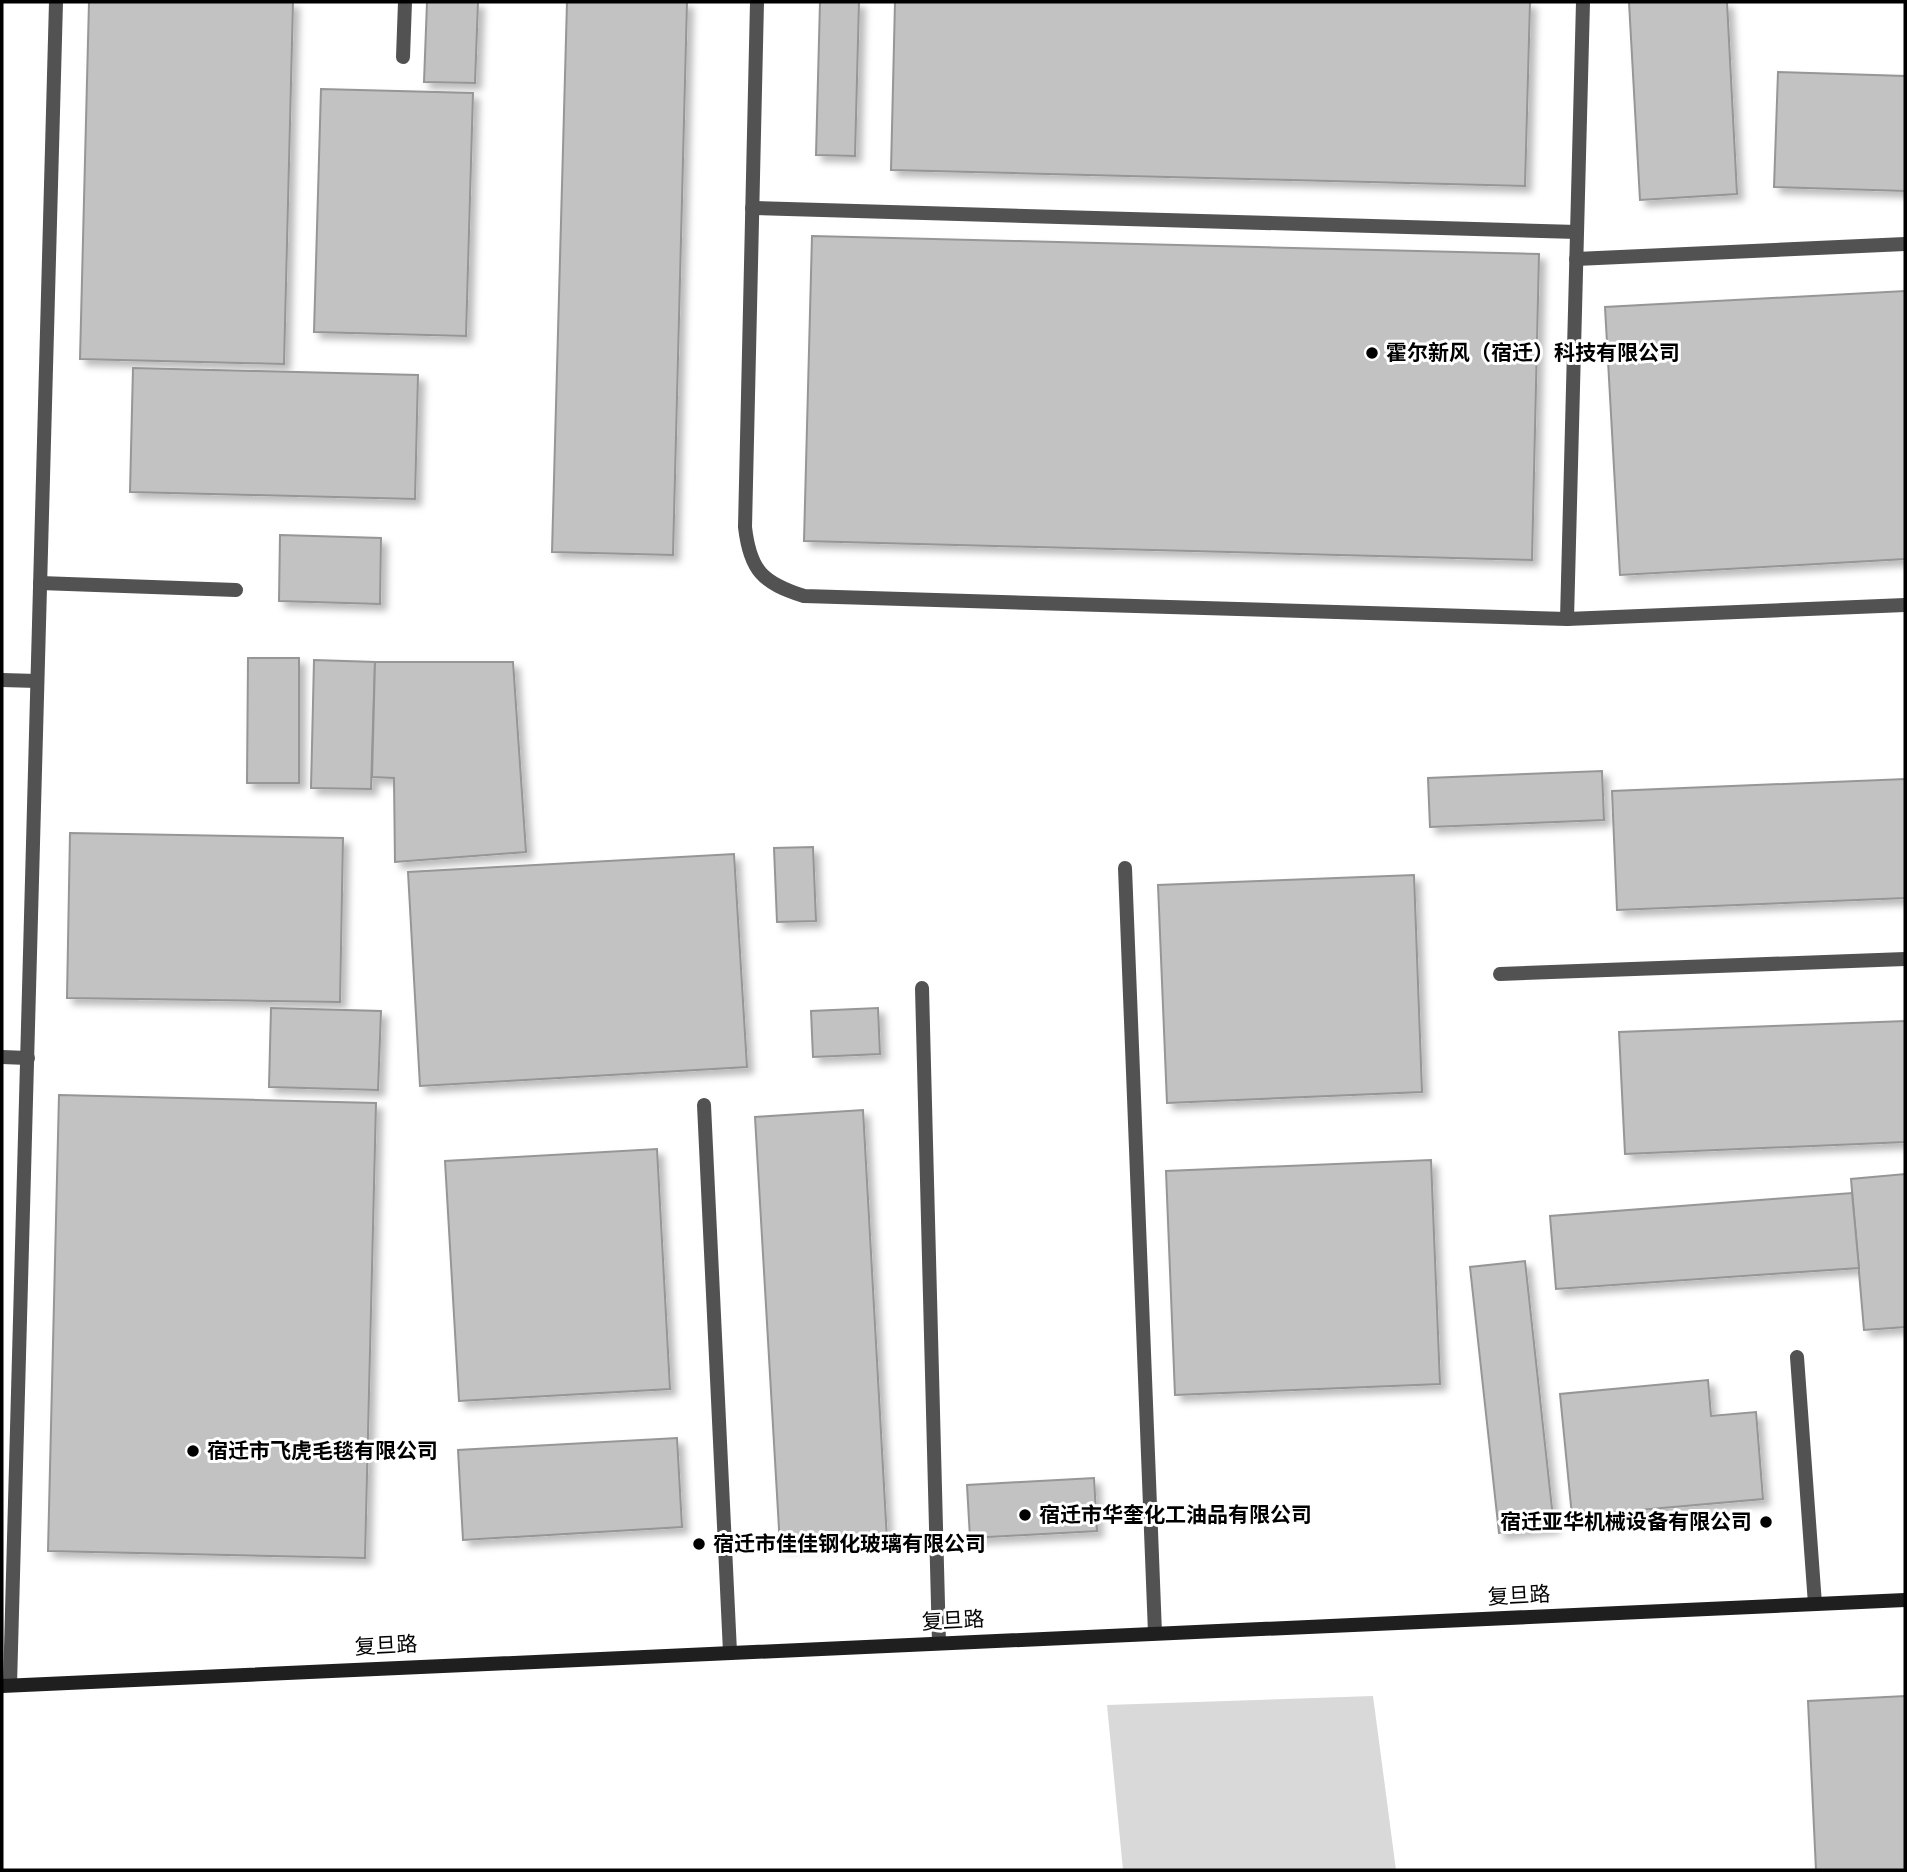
<svg xmlns="http://www.w3.org/2000/svg" width="1907" height="1872" font-family="'Alegreya Sans','Noto Sans SC',sans-serif">
<defs>
<filter id="shadow"><feDropShadow dx="6" dy="6" stdDeviation="3.5" flood-color="#0004"/></filter>
</defs>
<rect width="100%" height="100%" fill="#fff"/>
<polygon fill="#d9d9d9" points="1373,1696 1396,1870 1123,1870 1107,1705"/>
<g fill="#c2c2c2" stroke="#969696" stroke-width="2" filter="url(#shadow)">
<polygon points="89,2 293,2 284,364 80,359"/>
<polygon points="427,2 478,2 475,83 424,82"/>
<polygon points="567,2 687,2 673,555 552,552"/>
<polygon points="820,2 859,2 855,156 816,155"/>
<polygon points="895,2 1530,2 1525,186 891,170"/>
<polygon points="1629,2 1727,2 1737,194 1640,200"/>
<polygon points="1778,72 1905,76 1905,191 1774,187"/>
<polygon points="321,89 473,93 466,336 314,332"/>
<polygon points="812,236 1539,254 1532,560 804,541"/>
<polygon points="1905,291 1905,559 1620,575 1605,307"/>
<polygon points="133,368 418,375 415,499 130,492"/>
<polygon points="280,535 381,538 380,604 279,601"/>
<polygon points="248,658 299,658 299,783 247,783"/>
<polygon points="314,660 375,662 371,789 311,788"/>
<polygon points="375,662 513,662 526,852 395,862 394,778 372,777"/>
<polygon points="1602,771 1604,820 1430,827 1428,778"/>
<polygon points="1905,779 1905,898 1617,910 1612,791"/>
<polygon points="70,833 343,838 340,1002 67,998"/>
<polygon points="813,847 816,921 777,922 774,848"/>
<polygon points="734,854 747,1067 420,1086 408,872"/>
<polygon points="1414,875 1422,1092 1167,1103 1158,885"/>
<polygon points="271,1008 381,1011 378,1090 269,1087"/>
<polygon points="878,1008 880,1054 813,1057 811,1011"/>
<polygon points="1905,1021 1905,1142 1625,1154 1619,1032"/>
<polygon points="59,1095 376,1103 365,1558 48,1551"/>
<polygon points="863,1110 887,1540 780,1546 755,1117"/>
<polygon points="657,1149 670,1389 459,1401 445,1161"/>
<polygon points="1431,1160 1440,1384 1175,1395 1166,1171"/>
<polygon points="1905,1174 1905,1327 1864,1330 1851,1179"/>
<polygon points="1852,1193 1859,1268 1556,1289 1550,1216"/>
<polygon points="1525,1261 1554,1527 1499,1533 1470,1267"/>
<polygon points="1708,1380 1711,1416 1756,1412 1763,1499 1572,1516 1560,1394"/>
<polygon points="677,1438 682,1527 463,1540 458,1450"/>
<polygon points="1094,1478 1097,1531 970,1538 967,1485"/>
<polygon points="1905,1696 1905,1870 1816,1870 1808,1701"/>
</g>
<g fill="none" stroke-linecap="round" stroke-linejoin="round">
<g stroke="#525252" stroke-width="14">
<path d="M757,2L745,527C750,571 763,583 804,596L1567,619L1905,605"/>
<polyline points="403,57 405,2"/>
<polyline points="752,208 1577,232"/>
<polyline points="1576,259 1905,244"/>
<polyline points="40,583 236,590"/>
<polyline points="1567,619 1583,2"/>
<polyline points="2,680 37,681"/>
<polyline points="1125,868 1155,1633"/>
<polyline points="1500,974 1905,959"/>
<polyline points="922,988 939,1643"/>
<polyline points="2,1057 28,1058"/>
<polyline points="704,1105 730,1652"/>
<polyline points="1797,1357 1815,1604"/>
<polyline points="10,1685 56,2"/>
</g>
<polyline stroke="#1f1f1f" stroke-width="14" points="2,1686 1905,1600"/>
</g>
<g fill="#000" stroke="#fff" stroke-width="2.5">
<circle cx="1372" cy="353" r="7"/>
<circle cx="193" cy="1451" r="7"/>
<circle cx="1025" cy="1515" r="7"/>
<circle cx="1766" cy="1522" r="7"/>
<circle cx="699" cy="1544" r="7"/>
</g>
<g text-anchor="middle" dominant-baseline="central" stroke-width="6" stroke-linejoin="round" paint-order="stroke">
<g font-size="21" font-weight="bold" fill="#000" stroke="#fff" text-anchor="start">
<text x="1386" y="353">霍尔新风（宿迁）科技有限公司</text>
<text x="207" y="1451">宿迁市飞虎毛毯有限公司</text>
<text x="1039" y="1515">宿迁市华奎化工油品有限公司</text>
<text x="1752" y="1522" text-anchor="end">宿迁亚华机械设备有限公司</text>
<text x="713" y="1544">宿迁市佳佳钢化玻璃有限公司</text>
</g>
<g font-size="21" fill="#000" stroke="#fff">
<text transform="translate(1519 1596) rotate(-3)">复旦路</text>
<text transform="translate(953 1621) rotate(-3)">复旦路</text>
<text transform="translate(386 1646) rotate(-3)">复旦路</text>
</g>
</g>
<rect width="1907" height="1872" fill="none" stroke="#000000" stroke-width="7"/>
</svg>
